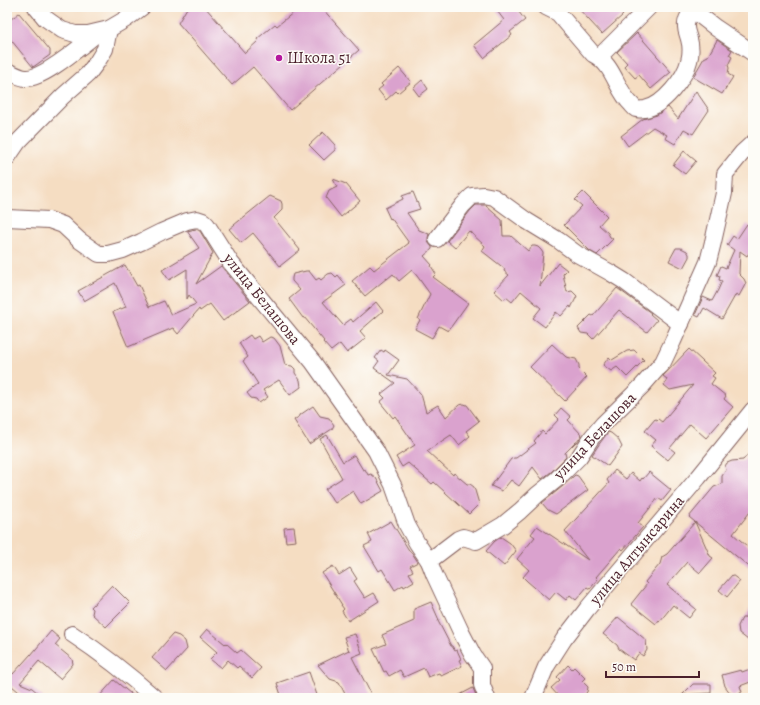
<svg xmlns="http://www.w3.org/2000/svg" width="760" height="705" font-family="Alegreya,serif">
<rect width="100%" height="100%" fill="#fdfcf7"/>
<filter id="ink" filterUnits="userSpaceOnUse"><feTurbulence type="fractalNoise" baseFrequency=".025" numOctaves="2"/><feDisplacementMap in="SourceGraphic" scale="8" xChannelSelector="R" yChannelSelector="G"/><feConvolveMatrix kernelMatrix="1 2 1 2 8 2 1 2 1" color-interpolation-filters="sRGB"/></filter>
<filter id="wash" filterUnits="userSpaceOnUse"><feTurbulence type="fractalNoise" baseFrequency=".012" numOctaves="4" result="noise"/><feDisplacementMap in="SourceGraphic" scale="16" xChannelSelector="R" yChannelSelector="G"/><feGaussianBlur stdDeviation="0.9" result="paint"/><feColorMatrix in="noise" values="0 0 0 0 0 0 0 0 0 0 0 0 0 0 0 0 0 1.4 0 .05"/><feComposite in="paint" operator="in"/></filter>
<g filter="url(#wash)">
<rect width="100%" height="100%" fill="#f5ddc2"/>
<g id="blocks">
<g fill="#daa2ce">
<polygon points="189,7 205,7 245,53 258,41 257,39 275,24 277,26 300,7 321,7 359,50 290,110 253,67 232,85 178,23 187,8"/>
<polygon points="494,7 515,7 525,20 510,32 512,35 484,58 474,45 504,20"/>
<polygon points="577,7 616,7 623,15 602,34"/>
<polygon points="19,13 50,50 50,55 36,65 33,67 7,35 7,22"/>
<polygon points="637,33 671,72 651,89 639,75 635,78 624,66 627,63 617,52"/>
<polygon points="717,40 732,50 729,55 732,57 728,65 729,68 728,74 733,77 722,94 693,77 704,58 708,56"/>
<polygon points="399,68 411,82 398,93 396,91 386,100 378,90 383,86 381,84"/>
<polygon points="422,80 428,89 419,96 413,88"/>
<polygon points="696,91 709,110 693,134 684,129 675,144 665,138 667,135 653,127 628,146 621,136 643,119 657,115 668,107 678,119"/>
<polygon points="323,132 335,145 335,150 324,160 309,145"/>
<polygon points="684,151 696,161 685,174 673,165"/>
<polygon points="333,179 346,184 360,201 341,217 326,198 329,191 337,187"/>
<polygon points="413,192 420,209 407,213 419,230 429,234 428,238 428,242 432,247 432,249 424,256 432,265 431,266 436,274 433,277 468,303 448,331 439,326 432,338 415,329 420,320 418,319 430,294 417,276 412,270 399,281 393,274 387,279 387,278 365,296 352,281 370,266 374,270 409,243 391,218 390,219 385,208 403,199 402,196"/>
<polygon points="583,192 607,216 599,225 608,233 610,237 613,239 597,255 590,251 564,225 582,206 575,200"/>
<polygon points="270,196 281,201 282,204 282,210 274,218 300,250 280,266 253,233 241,243 229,229"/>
<polygon points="476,205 487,205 486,206 502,220 503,236 511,236 528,251 532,246 535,246 538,247 541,250 543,253 540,286 558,263 567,270 563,274 567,292 572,291 577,296 571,308 570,306 561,316 556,312 545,327 533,318 541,308 521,291 512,302 506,297 504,300 494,291 509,275 504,271 505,269 482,251 485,246 469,231 455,248 447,241 470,211"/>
<polygon points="747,224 753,228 753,256 749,253 747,256 740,251 739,274 744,279 746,283 739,296 736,294 722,319 704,308 699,317 695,315 703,297 712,301 718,290 722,281 719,280 720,276 717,275 721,266 726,268 734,250 727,245 733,236 737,239"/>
<polygon points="196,229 200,231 213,253 196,284 221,266 250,301 223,321 210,304 200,311 199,309 178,334 173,328 128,347 113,312 126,307 115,283 84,301 78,291 125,265 137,286 139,285 149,307 164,301 171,315 196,304 189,295 187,299 187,269 169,280 162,270 199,248 187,231"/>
<polygon points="676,248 681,248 687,251 689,254 689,257 683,268 669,261"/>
<polygon points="306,271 309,271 316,280 319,278 321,280 328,274 332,273 336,277 338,275 346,285 323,302 343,325 351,319 353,322 376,302 383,311 360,331 366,338 347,353 340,344 331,351 323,342 324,341 304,317 303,318 289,299 300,290 292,281 292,278 293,274"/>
<polygon points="617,288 651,313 650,314 657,320 647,332 619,310 593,339 588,334 581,333 578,328 591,315 593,316"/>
<polygon points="250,335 253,339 258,336 262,342 270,337 274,338 280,346 285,365 292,366 295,369 295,373 300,380 301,387 290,395 279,380 263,390 268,397 259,403 256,399 251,398 247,393 258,384 243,361 248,357 239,343"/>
<polygon points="552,344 566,357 576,359 579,365 579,369 587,377 565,401 530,367"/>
<polygon points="689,349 715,373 712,376 715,378 711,384 726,396 724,399 733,407 706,438 690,424 670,448 675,452 668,460 651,446 656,440 645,431 655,419 657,420 658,419 662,422 693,385 670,390 664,385 667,379 663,376"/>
<polygon points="381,350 384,352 385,350 399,360 388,375 407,379 421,394 426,412 438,405 446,417 459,405 464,404 467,405 479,421 466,431 470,436 459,445 451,435 427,451 453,475 454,473 467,484 470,484 474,487 479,504 469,514 434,482 432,484 408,463 402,467 396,457 415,445 395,416 393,418 380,402 385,398 381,394 395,383 374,368 379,361 375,358"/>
<polygon points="634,350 644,360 627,377 617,367 611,371 603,365 609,357 612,360 627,351"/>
<polygon points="313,406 320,416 329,418 334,425 332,429 309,444 294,420 300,416 300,415"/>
<polygon points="561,408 571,417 568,420 582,435 577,442 576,442 565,453 566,457 551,472 542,479 533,467 519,486 511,480 502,491 491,486 511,459 514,458 516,458 536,443 534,441 542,431 545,434 559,419 555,415"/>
<polygon points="608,432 611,433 618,439 622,447 608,466 592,455 600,443"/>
<polygon points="327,435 343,462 354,455 363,470 365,469 368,475 371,474 376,478 383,491 361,504 353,491 335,503 325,489 342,478 320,439"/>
<polygon points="753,449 753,508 733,534 753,551 753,570 695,522 710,556 713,558 700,573 687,562 667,585 696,609 689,618 673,605 660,621 659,620 656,624 631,604 647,584 645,582 660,564 662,557 667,554 695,522 689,517 714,487 722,484 722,476 726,470 725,466 727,463 732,461 743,460"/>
<polygon points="615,470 626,479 631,473 640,481 642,478 643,479 649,472 671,490 662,501 658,498 638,523 643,527 623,550 621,548 596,577 598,579 590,589 587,587 576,600 570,595 566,600 556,592 549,600 527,581 523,577 529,570 517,559 535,537 531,534 537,526 588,560 565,531 609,483 607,480"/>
<polygon points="575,475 578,476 588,490 556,514 548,510 542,503 563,486"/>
<polygon points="391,521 410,552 412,553 418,562 410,566 413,571 409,573 414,581 404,587 403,585 395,590 382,569 379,571 364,546 372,542 368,534"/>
<polygon points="294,527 296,541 286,542 284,528"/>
<polygon points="501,537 510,543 516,551 504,566 486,551 495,541"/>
<polygon points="333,566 339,575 350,568 357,579 354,581 365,598 374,593 379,601 348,621 342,611 344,609 341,605 342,605 322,573"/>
<polygon points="732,575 740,581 727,597 719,590"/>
<polygon points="112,585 130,603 106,627 92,614 93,609 91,607"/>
<polygon points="431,602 439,620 438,621 451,646 452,646 455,651 457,650 461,659 459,660 462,666 441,676 439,673 428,677 424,668 404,677 400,670 389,676 386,671 384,672 373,649 386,644 382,635 414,621 414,609"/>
<polygon points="753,604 753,634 748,640 739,633 738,626 742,618 744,618"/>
<polygon points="618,617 646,640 647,650 643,656 639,653 634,660 619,649 617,645 603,634"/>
<polygon points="207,629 225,644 226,643 237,653 241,650 261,668 252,678 239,666 237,668 228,660 221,668 210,659 217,652 200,637"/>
<polygon points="51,631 60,639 55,645 72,659 73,664 60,679 39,661 20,683 32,688 44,698 26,698 12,686 7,693 7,677 11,672 13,674 31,654 31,655"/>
<polygon points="173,634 179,636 185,641 187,649 167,671 152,658"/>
<polygon points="355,634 362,653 352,657 373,698 347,698 339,682 330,679 318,665 349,650 349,651 344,637"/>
<polygon points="568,665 572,669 574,667 585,678 582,681 588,687 587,692 581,698 560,698 551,688 560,680 557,677"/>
<polygon points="753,668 753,681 740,686 742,692 733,697 725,686 722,675 741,670 742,672"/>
<polygon points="309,672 318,698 282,698 277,683"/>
<polygon points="114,680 136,698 98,698"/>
<polygon points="693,684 711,684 711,693 682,695"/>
<polygon points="473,688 477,698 454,698"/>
</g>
</g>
</g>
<g filter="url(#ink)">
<use href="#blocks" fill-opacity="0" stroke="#866260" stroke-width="1"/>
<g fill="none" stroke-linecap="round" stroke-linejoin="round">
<defs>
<g id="minor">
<polyline points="36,7 45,18 62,30 75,34 88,34 109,29 126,19 142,7"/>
<path d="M546,7L558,13L593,54C614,64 616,90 631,104C633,106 634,108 636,109C639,110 642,109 645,109C663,106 685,78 689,61C691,54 691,46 689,39C688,35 686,31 686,27C685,21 689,15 692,10"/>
<polyline points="689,7 716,28 753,53"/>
<polyline points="599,57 649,7"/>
<path d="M7,71C12,73 19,77 25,78C43,80 83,44 98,33"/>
<polyline points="7,158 18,142 63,96 88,74 97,62 105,49 109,29"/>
<polyline points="7,218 49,220 63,225 79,240 99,254 108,254 123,250 141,242 161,232 187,221 197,219 203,221 207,225 231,263 313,362 376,451 393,485 407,525 417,543 429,561 434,574 462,634 473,655 482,668 482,685 487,698"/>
<polyline points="437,239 463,205 472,196 484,195 494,197 527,221 558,240 577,254 611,273 624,281 681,324"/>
<polyline points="429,561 458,539 463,537 476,541 503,525 520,511 537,495 557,479 579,457 592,437 603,424 642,386 663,362 673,341 708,262 713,242 724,193 725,174 742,153 753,143"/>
<path d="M72,634C101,653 129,675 155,698"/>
<polyline points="533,698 546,667 564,639 587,609 698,478 753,410"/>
</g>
</defs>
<use href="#minor" stroke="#866260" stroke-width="18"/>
<use href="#minor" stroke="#fff" stroke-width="16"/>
</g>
</g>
<circle fill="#b5179e" stroke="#fdfcf7" stroke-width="1.5" cx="279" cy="58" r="4"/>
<g text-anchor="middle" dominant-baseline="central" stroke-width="3" stroke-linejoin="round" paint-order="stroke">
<g font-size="16" fill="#4a1f2b" stroke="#fdfcf7" text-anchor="start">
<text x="287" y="58">Школа 51</text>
</g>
<g font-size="16" fill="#4a1f2b" stroke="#fdfcf7">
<text transform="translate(262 299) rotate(51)">улица Белашова</text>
<text transform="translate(595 436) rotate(-47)">улица Белашова</text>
<text transform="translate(637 550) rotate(-50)">улица Алтынсарина</text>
</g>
</g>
<rect width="760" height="705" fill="none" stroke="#fdfcf7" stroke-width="24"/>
<path d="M606 671v6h93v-6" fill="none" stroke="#4a1f2b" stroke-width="2"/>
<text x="612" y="671" font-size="12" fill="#4a1f2b" stroke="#fdfcf7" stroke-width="3" paint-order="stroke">50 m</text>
</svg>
